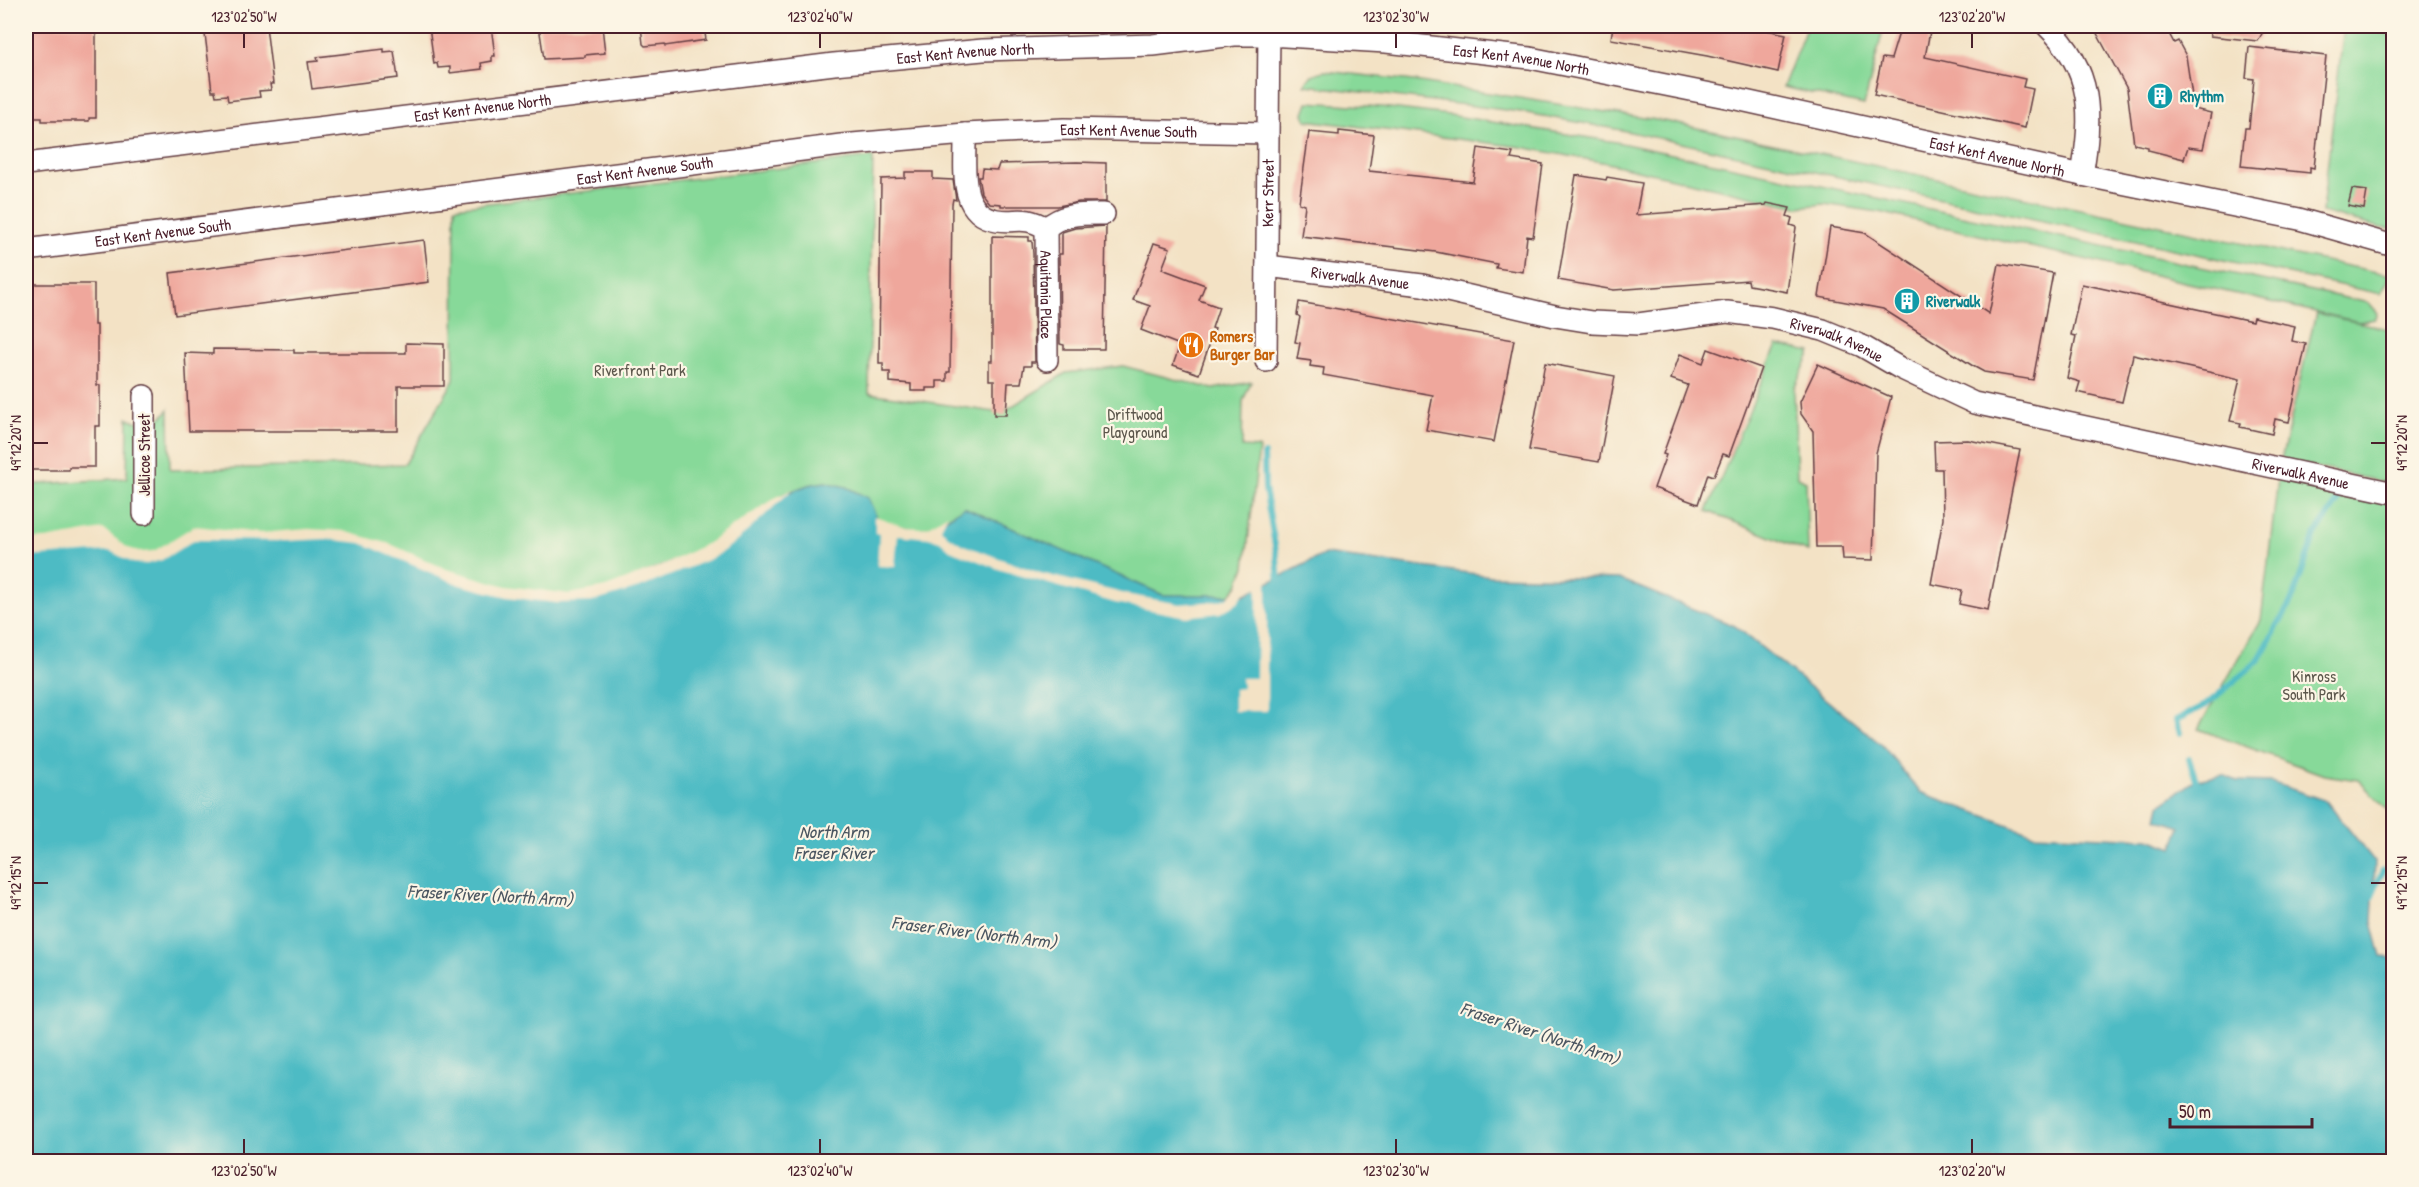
<svg xmlns="http://www.w3.org/2000/svg" width="2419" height="1187" font-family="'Patrick Hand',sans-serif">
<rect width="100%" height="100%" fill="#fcf5e5"/>
<filter id="ink" filterUnits="userSpaceOnUse"><feTurbulence type="fractalNoise" baseFrequency=".0167" numOctaves="2"/><feDisplacementMap in="SourceGraphic" scale="12" xChannelSelector="R" yChannelSelector="G"/><feConvolveMatrix kernelMatrix="1 2 1 2 8 2 1 2 1" color-interpolation-filters="sRGB"/></filter>
<filter id="wash" filterUnits="userSpaceOnUse"><feTurbulence type="fractalNoise" baseFrequency=".008" numOctaves="4" result="noise"/><feDisplacementMap in="SourceGraphic" scale="24" xChannelSelector="R" yChannelSelector="G"/><feGaussianBlur stdDeviation="1.35" result="paint"/><feColorMatrix in="noise" values="0 0 0 0 0 0 0 0 0 0 0 0 0 0 0 0 0 1.4 0 .05"/><feComposite in="paint" operator="in"/></filter>
<g filter="url(#wash)">
<rect width="100%" height="100%" fill="#f3e2c5"/>
<g fill="#87d999" stroke="#687c62" stroke-width="1.5">
<polygon points="1807,26 1884,26 1864,105 1783,87"/>
<polygon points="2344,26 2363,26 2393,36 2393,229 2380,228 2322,212"/>
<path d="M1325,71L1414,81L1669,122L2391,275L2381,294L1621,130L1521,112L1305,85C1310,75 1314,73 1325,71Z"/>
<polygon points="1308,102 1381,107 1449,115 1616,142 2369,303 2378,313 2375,319 2359,322 1879,212 1824,204 1798,207 1607,163 1521,147 1306,120 1304,113"/>
<path d="M873,157L869,393L1001,413L1066,373L1123,366L1213,389L1251,382L1243,401L1242,447L1259,448L1245,567L1238,585L1227,598L1180,604L930,528L913,530L878,520L875,516L710,546L609,588L570,597L155,554L26,543V485L127,478L128,418C144,426 159,424 169,409L170,470L405,464L454,380L455,207Z"/>
<polygon points="2316,313 2393,330 2393,484 2281,460"/>
<polygon points="1777,345 1811,352 1794,389 1797,477 1806,481 1808,552 1707,511"/>
<polygon points="2278,479 2393,503 2394,799 2391,813 2358,780 2324,775 2198,729 2261,620"/>
</g>
<path fill="#4dbbc4" stroke="#4c6d78" stroke-width="1.5" d="M825,482L846,487L868,498L878,520C926,534 923,533 964,507L1163,595H1244L1325,554L1491,576L1619,579L1735,626L1882,745L1920,792L2033,834L2149,839L2173,848L2181,827L2157,819L2160,805L2196,780L2223,775L2237,781L2271,782L2326,801L2375,862L2372,922L2381,957L2393,958V1161H26V543L155,554L194,529L260,536L343,534L445,572L506,589L570,597L609,588L710,546L784,494L808,485Z"/>
<g fill="#f3e2c5">
<polygon points="793,489 738,540 715,557 642,587 592,602 557,603 508,597 460,585 361,543 325,539 286,541 194,540 162,560 147,564 133,563 110,551 26,557 26,540 46,539 103,529 128,548 142,552 154,551 194,526 260,533 308,529 343,531 390,544 446,569 506,586 570,594 606,587 663,565 708,543 775,498"/>
<polygon points="948,514 941,528 948,536 966,546 1040,573 1130,595 1180,604 1217,601 1227,598 1233,592 1245,591 1238,603 1220,613 1186,617 1115,603 1001,570 950,550 940,541 930,538 898,535 895,567 877,566 879,534 875,533 875,516 906,527 921,528 929,526"/>
<polygon points="1267,580 1267,711 1234,711 1234,689 1242,688 1241,678 1256,678 1257,585"/>
</g>
<g fill="none" stroke-linecap="round" stroke-linejoin="round">
<g stroke="#4dbbc4" stroke-width="6">
<polyline points="1264,454 1265,488 1277,557 1279,584"/>
<polyline points="2180,733 2176,720 2206,705 2258,661 2292,600 2315,535 2337,502"/>
<polyline points="2189,759 2196,780"/>
<polyline points="2371,897 2383,870"/>
</g>
</g>
<g id="blocks">
<g fill="#efa79c">
<polygon points="26,26 96,26 96,118 89,118 89,121 42,121 42,118 33,118 32,83 29,83 29,58 26,58"/>
<polygon points="204,26 266,26 273,84 270,84 271,90 259,91 260,97 228,101 227,95 216,96 215,91 212,91"/>
<polygon points="429,26 491,26 495,56 492,56 492,61 481,63 482,69 450,73 450,67 438,68 437,63 434,64"/>
<polygon points="539,26 602,26 605,53 585,55 585,57 544,59"/>
<polygon points="641,26 704,26 706,40 665,46 665,44 645,46 643,44"/>
<polygon points="1613,26 1746,26 1786,34 1778,72 1707,56 1611,39"/>
<polygon points="1901,26 1931,26 1925,57 2025,79 2023,87 2033,89 2025,128 1874,95 1882,58 1891,59"/>
<polygon points="2093,26 2165,26 2174,43 2178,41 2186,56 2194,109 2211,113 2203,149 2188,147 2184,159 2148,150 2148,147 2134,144 2127,89"/>
<polygon points="2211,26 2266,26 2258,41 2210,36"/>
<polygon points="2249,47 2326,56 2314,168 2310,167 2310,173 2241,166 2245,128 2249,128 2254,79 2246,78"/>
<polygon points="384,49 384,52 394,51 398,78 312,89 308,62 318,61 317,57"/>
<polygon points="1339,131 1374,135 1369,171 1473,182 1478,148 1513,153 1511,159 1543,164 1533,237 1527,236 1523,272 1496,268 1497,264 1436,252 1301,236 1305,205 1299,203 1309,132 1339,135"/>
<polygon points="1077,162 1106,163 1106,202 1079,202 1058,206 1001,206 1001,204 989,203 981,193 978,177 981,177 982,169 997,170 999,164"/>
<polygon points="905,172 933,172 933,179 953,180 956,200 953,199 952,204 950,372 947,372 947,381 937,381 937,388 926,388 926,391 911,391 911,384 890,382 890,372 883,372 883,363 879,363 881,179 905,178"/>
<polygon points="1576,175 1606,180 1607,177 1642,183 1636,215 1766,205 1767,203 1790,208 1787,216 1792,218 1790,225 1796,227 1787,292 1749,285 1748,280 1614,290 1558,280"/>
<polygon points="2352,189 2367,191 2364,209 2348,206"/>
<polygon points="1106,226 1104,349 1064,349 1064,345 1060,344 1059,254 1062,254 1062,232 1075,228"/>
<polygon points="1830,227 1865,233 1989,314 1999,264 2053,273 2033,380 1984,372 1973,366 1883,309 1819,297"/>
<polygon points="992,236 1029,237 1029,241 1032,241 1033,254 1035,362 1031,362 1031,366 1024,366 1021,383 1008,383 1006,415 994,415 994,380 989,380 989,361 992,361"/>
<polygon points="424,240 429,282 175,315 170,273"/>
<polygon points="1154,243 1170,248 1162,269 1205,285 1199,300 1219,307 1212,328 1215,329 1199,374 1173,365 1180,345 1141,330 1150,306 1133,300"/>
<polygon points="26,284 94,284 94,325 97,325 97,385 100,385 100,426 95,426 95,467 69,467 69,470 26,470"/>
<polygon points="2082,284 2252,321 2253,317 2295,326 2292,341 2306,344 2289,422 2275,419 2272,434 2240,427 2241,423 2230,421 2240,379 2133,355 2122,402 2077,392 2080,382 2067,378 2076,336 2071,335"/>
<polygon points="1299,302 1514,340 1494,442 1426,430 1433,395 1323,375 1324,368 1310,366 1311,361 1297,359 1300,343 1295,342 1300,317 1297,315"/>
<polygon points="406,343 444,344 444,386 398,386 398,431 189,431 185,353 213,354 213,349 294,350 294,353 406,353"/>
<polygon points="1708,349 1761,368 1729,456 1723,454 1714,476 1708,474 1698,504 1654,488 1666,455 1663,454 1688,385 1671,379 1680,354 1703,363"/>
<polygon points="1545,363 1615,376 1599,462 1529,450"/>
<polygon points="1818,364 1891,397 1876,453 1873,560 1843,559 1842,547 1816,547 1813,431 1801,414 1800,402"/>
<polygon points="1968,440 2020,450 1988,610 1959,604 1962,590 1931,584 1943,519 1942,469 1935,469 1934,441"/>
</g>
</g>
</g>
<g filter="url(#ink)">
<use href="#blocks" fill-opacity="0" stroke="#633c42" stroke-width="1.5"/>
<g fill="none" stroke-linecap="round" stroke-linejoin="round">
<defs>
<g id="minor">
<path d="M2047,26C2094,71 2092,115 2082,175"/>
<path id="s1" d="M965,134C966,163 956,214 997,220C1018,223 1023,215 1046,228L1047,360"/>
<path id="s2" d="M26,164L834,64L983,50L1153,45L1234,35H1268L1386,42L1530,58L1736,99L2082,175L2299,219L2394,246"/>
<path d="M1046,228C1063,213 1081,214 1104,214"/>
<path id="s3" d="M26,250L841,145L965,134L1064,129L1267,133"/>
<path id="s4" d="M1267,266L1422,285L1555,316L1592,322L1638,324L1727,312L1773,318L1823,330L1862,346L1900,368L1974,403L2394,493"/>
<path id="s5" d="M1266,361L1269,26"/>
<polyline points="144,396 144,514"/>
</g>
</defs>
<use href="#minor" stroke="#633c42" stroke-width="24"/>
<use href="#minor" stroke="#fff" stroke-width="21"/>
</g>
</g>
<path fill="none" stroke="#4a1f2b" stroke-width="2" d="M244,33V48M820,33V48M1396,33V48M1972,33V48M33,443H48M2371,443H2386M33,883H48M2371,883H2386M244,1139V1154M820,1139V1154M1396,1139V1154M1972,1139V1154"/>
<defs>
<symbol id="building-disc" viewBox="-11 -11 22 22"><circle r="9.5" fill="#0f9aa8" stroke="#fcf5e5"/><path d="M-4-6H4V6H1V3H-1V6H-4ZM-2.5-4.3h1.7v1.8h-1.7ZM.8-4.3h1.7v1.8H.8ZM-2.5-1h1.7V.8h-1.7ZM.8-1h1.7V.8H.8Z" fill="#fff"/></symbol>
<symbol id="restaurant-disc" viewBox="-11 -11 22 22"><circle r="9.5" fill="#e8710a" stroke="#fcf5e5"/><path d="M-5-6h1v4h1v-4h1v4h1v-4h1v5L-1.5 .5V6h-2V.5L-5-1ZM5-6V6H3V1.5H1.5Q1.5-4 5-6Z" fill="#fff"/></symbol>
</defs>
<g fill-rule="evenodd">
<use href="#building-disc" x="2145" y="81" width="30" height="30"/>
<use href="#building-disc" x="1892" y="286" width="30" height="30"/>
<use href="#restaurant-disc" x="1176" y="330" width="30" height="30"/>
</g>
<g text-anchor="middle" dominant-baseline="central" stroke-width="4.5" stroke-linejoin="round" paint-order="stroke">
<g font-size="16" fill="#4a1f2b" stroke="#fcf5e5">
<text stroke="none"><textPath href="#s2" startOffset="946">East Kent Avenue North</textPath></text>
<text stroke="none"><textPath href="#s2" startOffset="1504">East Kent Avenue North</textPath></text>
<text stroke="none"><textPath href="#s2" startOffset="460">East Kent Avenue North</textPath></text>
<text stroke="none"><textPath href="#s3" startOffset="1110">East Kent Avenue South</textPath></text>
<text stroke="none"><textPath href="#s2" startOffset="1990">East Kent Avenue North</textPath></text>
<text stroke="none"><textPath href="#s3" startOffset="624">East Kent Avenue South</textPath></text>
<text stroke="none"><textPath href="#s5" startOffset="168">Kerr Street</textPath></text>
<text stroke="none"><textPath href="#s3" startOffset="138">East Kent Avenue South</textPath></text>
<text stroke="none"><textPath href="#s4" startOffset="94">Riverwalk Avenue</textPath></text>
<text stroke="none"><textPath href="#s1" startOffset="219">Aquitania Place</textPath></text>
<text stroke="none"><textPath href="#s4" startOffset="580">Riverwalk Avenue</textPath></text>
<text transform="translate(144 455) rotate(-90)">Jellicoe Street</text>
<text stroke="none"><textPath href="#s4" startOffset="1066">Riverwalk Avenue</textPath></text>
</g>
<g font-size="16" font-weight="bold" fill="#0d838f" stroke="#fcf5e5" text-anchor="start">
<text x="2180" y="96">Rhythm</text>
<text x="1926" y="301">Riverwalk</text>
</g>
<g font-size="16" font-weight="bold" fill="#c56008" stroke="#fcf5e5" text-anchor="start">
<text x="1210" y="336">Romers<tspan x="1210" dy="18">Burger Bar</tspan></text>
</g>
<g font-size="16" fill="#5c574c" stroke="#fcf5e5">
<text x="640" y="370">Riverfront Park</text>
<text x="1135" y="414">Driftwood<tspan x="1135" dy="18">Playground</tspan></text>
<text x="2314" y="676">Kinross<tspan x="2314" dy="18">South Park</tspan></text>
</g>
<g font-size="18" font-style="italic" fill="#4b5661" stroke="#fcf5e5">
<text x="834" y="831">North Arm<tspan x="834" dy="21">Fraser River</tspan></text>
<text transform="translate(490 895) rotate(3)">Fraser River (North Arm)</text>
<text transform="translate(974 932) rotate(7)">Fraser River (North Arm)</text>
<text transform="translate(1540 1033) rotate(18)">Fraser River (North Arm)</text>
</g>
</g>
<rect width="2419" height="1187" fill="none" stroke="#fcf5e5" stroke-width="66"/>
<path d="M2170 1118v9h142v-9" fill="none" stroke="#4a1f2b" stroke-width="3"/>
<text x="2179" y="1118" font-size="18" fill="#4a1f2b" stroke="#fcf5e5" stroke-width="4.5" paint-order="stroke">50 m</text>
<rect x="33" y="33" width="2353" height="1121" fill="none" stroke="#4a1f2b" stroke-width="2"/>
<g font-size="15" text-anchor="middle" fill="#4a1f2b">
<text x="244" y="22">123°02'50"W</text>
<text x="820" y="22">123°02'40"W</text>
<text x="1396" y="22">123°02'30"W</text>
<text x="1972" y="22">123°02'20"W</text>
<text transform="translate(16 443) rotate(-90)" y="5">49°12'20"N</text>
<text transform="translate(2402 443) rotate(-90)" y="5">49°12'20"N</text>
<text transform="translate(16 883) rotate(-90)" y="5">49°12'15"N</text>
<text transform="translate(2402 883) rotate(-90)" y="5">49°12'15"N</text>
<text x="244" y="1176">123°02'50"W</text>
<text x="820" y="1176">123°02'40"W</text>
<text x="1396" y="1176">123°02'30"W</text>
<text x="1972" y="1176">123°02'20"W</text>
</g>
</svg>
